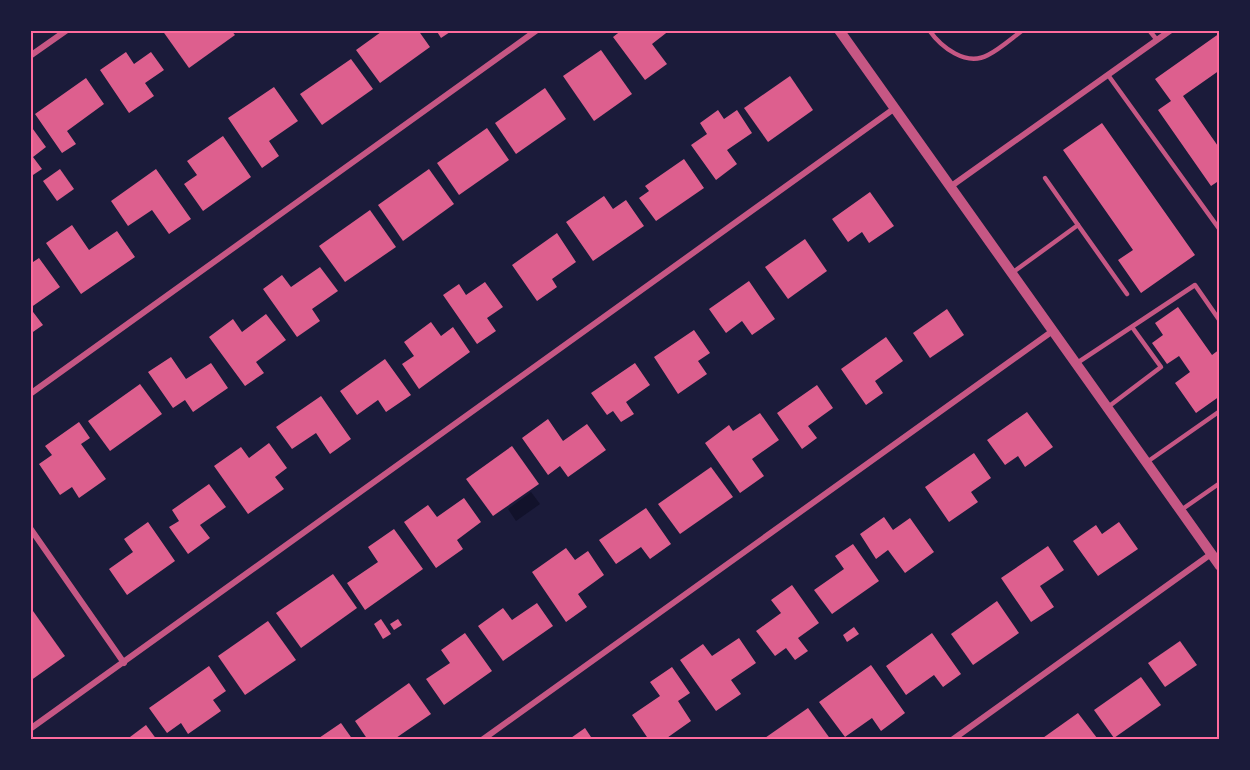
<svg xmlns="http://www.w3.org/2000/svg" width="1250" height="770" font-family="'PT Sans Narrow',sans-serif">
<rect width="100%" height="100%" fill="#1b1b3a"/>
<polygon fill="#12122b" points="531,492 540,504 516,521 508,509"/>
<g fill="#dd5f8e">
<polygon points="162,30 231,30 235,35 189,68"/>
<polygon points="380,30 418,30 430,47 380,83 356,50 381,32"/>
<polygon points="436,30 453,30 441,38"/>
<polygon points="622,30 670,30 652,44 667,64 645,80 613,37"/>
<polygon points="1220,33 1220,70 1183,96 1220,149 1220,180 1211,186 1158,110 1171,101 1155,79"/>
<polygon points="601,50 632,94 594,121 563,76"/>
<polygon points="126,52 134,64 151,52 164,70 145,83 154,96 129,113 100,70"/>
<polygon points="351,59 373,89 322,125 300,94"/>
<polygon points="790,76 813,110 768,142 744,108"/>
<polygon points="86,78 104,104 67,131 76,144 62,153 35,114"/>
<polygon points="274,87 298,121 269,141 279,156 262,168 228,118"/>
<polygon points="545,88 566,119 516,154 495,123"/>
<polygon points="718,110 724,119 737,110 752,133 727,150 737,164 716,180 691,145 707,134 700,123"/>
<polygon points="1102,123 1195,255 1141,293 1118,260 1133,250 1063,150"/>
<polygon points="30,125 46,147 33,157 42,169 30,177"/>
<polygon points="487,128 509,160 459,195 437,163"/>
<polygon points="223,136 251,177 203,211 184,184 197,175 187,161"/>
<polygon points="684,159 704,188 656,221 639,198 649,191 645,186"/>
<polygon points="60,169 74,189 57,201 43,181"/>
<polygon points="156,169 191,219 169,234 152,210 128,226 111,201"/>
<polygon points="429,169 454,204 403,241 378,205"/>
<polygon points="870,192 894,226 869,243 862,232 848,242 832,219"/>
<polygon points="604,196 613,209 626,200 644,226 593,261 566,222"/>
<polygon points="370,210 396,247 345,282 319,246"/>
<polygon points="72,225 89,250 117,231 135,257 81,294 46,243"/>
<polygon points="557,233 576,262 552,279 557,287 537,301 512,265"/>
<polygon points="805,239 827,271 788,299 765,267"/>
<polygon points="39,258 60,287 30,308 43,325 30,334 30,264"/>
<polygon points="320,267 338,291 312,309 320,321 297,337 263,289 282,275 291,287"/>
<polygon points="749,281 775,319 752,335 742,321 726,333 709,309"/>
<polygon points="485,282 503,307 487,318 496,331 477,344 443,295 459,284 466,295"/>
<polygon points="1178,307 1212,355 1220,349 1220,396 1196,413 1175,383 1190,372 1179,356 1167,364 1152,343 1163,335 1155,323"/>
<polygon points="947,309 964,335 930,358 913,333"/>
<polygon points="266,314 286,340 256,362 264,373 245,386 209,337 233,319 242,332"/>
<polygon points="431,322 441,336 453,327 470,352 419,389 402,364 414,356 404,342"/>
<polygon points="694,330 710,353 698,361 707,374 678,394 654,357"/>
<polygon points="886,337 903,361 875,381 883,393 866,405 841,369"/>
<polygon points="171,357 186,379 211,363 228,388 193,412 185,400 173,408 148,372"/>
<polygon points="385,359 411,395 386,412 378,400 357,415 340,391"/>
<polygon points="635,363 650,385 626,402 634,414 621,422 613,411 607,415 591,393"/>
<polygon points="140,384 162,414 110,451 88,421"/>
<polygon points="817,385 833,408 808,426 817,438 802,449 777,413"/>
<polygon points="321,396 351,439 330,454 316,433 292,449 276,427"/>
<polygon points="1027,412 1053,447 1025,467 1018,456 1005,465 987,440"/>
<polygon points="760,413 779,440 752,459 764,476 740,493 705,443 729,425 733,431"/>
<polygon points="548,419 563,441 587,424 606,450 568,477 560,466 548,475 522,438"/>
<polygon points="79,422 90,438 81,444 106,479 79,498 72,487 60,495 39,464 52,455 45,446"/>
<polygon points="269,443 287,468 275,477 284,489 248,514 214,466 241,447 249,458"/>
<polygon points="512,446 539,484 493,516 466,479"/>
<polygon points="974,453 991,478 971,492 978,502 949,522 925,487"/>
<polygon points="711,467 733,497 680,534 658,504"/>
<polygon points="209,484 226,507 200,525 210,538 188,554 169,527 179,521 172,510"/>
<polygon points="464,498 481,522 457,540 463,549 436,568 404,522 428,505 437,517"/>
<polygon points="646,508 671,544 650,559 641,547 616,564 599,540"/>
<polygon points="884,517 893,530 910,518 934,552 905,573 888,550 876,559 860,534"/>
<polygon points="148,522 175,561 127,595 109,569 133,552 124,539"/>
<polygon points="1119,522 1138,549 1098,576 1073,541 1096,525 1102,534"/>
<polygon points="394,529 423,569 365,610 347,583 378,562 368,547"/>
<polygon points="853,544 879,581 832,614 814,590 844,569 835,556"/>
<polygon points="1048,546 1064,570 1040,586 1054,607 1031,622 1001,578"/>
<polygon points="566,548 575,560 588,551 604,575 578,594 587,607 566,622 532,572"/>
<polygon points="333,574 357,608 301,648 276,613"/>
<polygon points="792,585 819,623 798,638 808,651 795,660 786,648 775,656 756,631 781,613 771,600"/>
<polygon points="997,601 1019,633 973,665 951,634"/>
<polygon points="537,603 553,626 503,661 478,626 503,608 512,620"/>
<polygon points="33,611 65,656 30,681 30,613"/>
<polygon points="381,619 391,634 383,639 374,624"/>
<polygon points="398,619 402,625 394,630 390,624"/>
<polygon points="268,621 296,660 245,695 218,656"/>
<polygon points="854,627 859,634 847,642 843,635"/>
<polygon points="465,633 492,671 444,705 426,679 450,663 441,650"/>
<polygon points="932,633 961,674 943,687 934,675 906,695 886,666"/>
<polygon points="739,638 756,663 731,680 741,694 716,711 680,660 703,644 712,656"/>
<polygon points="1180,641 1197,665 1165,687 1148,663"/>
<polygon points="871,665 905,713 881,731 872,718 845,737 819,702"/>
<polygon points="209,666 226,691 213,700 221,711 188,734 181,723 167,733 149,708"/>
<polygon points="672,667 690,693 678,701 691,721 664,740 649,740 632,715 660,696 650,682"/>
<polygon points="1141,677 1161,705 1114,738 1094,710"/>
<polygon points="409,683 431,714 393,740 368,740 355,721"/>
<polygon points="808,708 831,740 762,740"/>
<polygon points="1078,713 1097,738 1040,740"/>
<polygon points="341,723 353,740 316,740"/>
<polygon points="146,725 157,740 126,740"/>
<polygon points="585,728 593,740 568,740"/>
</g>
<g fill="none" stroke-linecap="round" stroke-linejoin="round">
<g stroke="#c65784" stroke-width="4.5">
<path d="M929,30C941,47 966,67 988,55C1000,49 1012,38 1023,30"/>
<polyline points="1149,30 1157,40"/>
<polyline points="1108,75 1220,230"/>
<polyline points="1045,178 1078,225"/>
<polyline points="1012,273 1078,225 1127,294"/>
<polyline points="1077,363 1195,285 1220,321"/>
<polyline points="1108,407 1161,367 1132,327"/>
<polyline points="1147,462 1220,411"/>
<polyline points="1181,510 1220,483"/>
</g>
<g stroke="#c65784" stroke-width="6">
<polyline points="30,56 67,30"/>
<polyline points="950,187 1171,30"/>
<polyline points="30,394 537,30"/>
<polyline points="30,528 124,663"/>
<polyline points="30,729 895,108"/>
<polyline points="482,740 1054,330"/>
<polyline points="952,740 1211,554"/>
</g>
<polyline stroke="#c65784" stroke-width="10" points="839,30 1220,566"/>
</g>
<rect width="1250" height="770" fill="none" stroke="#1b1b3a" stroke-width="63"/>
<rect x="32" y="32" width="1186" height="706" fill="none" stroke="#ff6b9d" stroke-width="2"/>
</svg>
